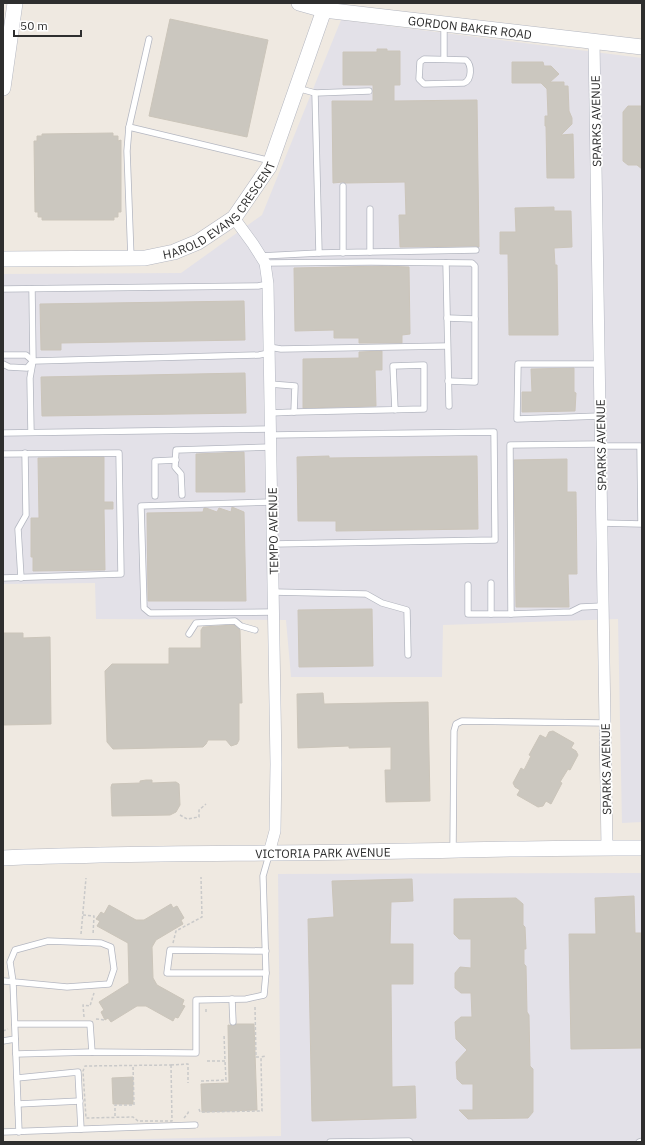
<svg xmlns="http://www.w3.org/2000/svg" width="645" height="1145" font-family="'IBM Plex Sans',sans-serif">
<rect width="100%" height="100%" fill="#efe9e1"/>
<g fill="#e3e1e8">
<polygon points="341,20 642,58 642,822 622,823 618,619 443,625 442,677 291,677 286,620 96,619 95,583 3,584 3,274 181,273 262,215"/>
<polygon points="642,873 642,1142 15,1142 281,1136 278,874"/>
</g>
<g fill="#cbc7bf" stroke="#cbc5ba">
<polygon points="170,19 268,40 247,137 149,116"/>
<polygon points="377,49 387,49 387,51 400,51 400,85 394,85 394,101 477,100 479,247 476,246 400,247 399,215 406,215 405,182 346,183 343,182 333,183 332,101 373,101 373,85 343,85 343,52 377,52"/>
<polygon points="512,62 543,62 544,66 551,66 559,74 550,82 564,82 564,86 568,86 569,111 572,118 572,124 561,135 573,134 574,178 547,178 546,126 545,126 545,116 548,116 547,89 541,83 512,83"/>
<polygon points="628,106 642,106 642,169 637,165 628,165 623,161 623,112"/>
<polygon points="113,133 113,136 118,136 118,141 121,140 121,212 118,212 118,217 114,217 114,220 42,220 42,217 38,217 38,212 35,212 34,141 37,141 37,136 42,136 42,134"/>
<polygon points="554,207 554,211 571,211 572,247 554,248 555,265 557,265 558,335 509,335 508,254 500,254 500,232 516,232 515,208"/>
<polygon points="382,266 409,267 410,334 402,335 402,343 359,343 359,338 334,338 334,330 295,331 294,268"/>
<polygon points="244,301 245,340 61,343 61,350 41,350 40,304"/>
<polygon points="382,351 382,370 375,370 376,406 303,408 303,359 359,358 359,352"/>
<polygon points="574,368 574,392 576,393 575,411 522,412 522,392 532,392 531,369"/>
<polygon points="245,373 246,413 42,416 41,377"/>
<polygon points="244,452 245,492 196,492 196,454"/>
<polygon points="329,456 329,458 477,456 478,529 336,531 336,521 298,521 297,457"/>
<polygon points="104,457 104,502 113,502 113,509 104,509 105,570 33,571 33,557 31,557 31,518 39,518 38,458"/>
<polygon points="567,459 567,492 576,492 577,574 568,574 569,607 516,607 514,460"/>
<polygon points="232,507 244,512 246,601 148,601 147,513 203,512 204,508 206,508 217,512 219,508 231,512"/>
<polygon points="372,609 373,666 299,667 298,610"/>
<polygon points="234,625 240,630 242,703 239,703 239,740 237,744 231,746 226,740 208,740 206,744 203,747 113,749 107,742 105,671 112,664 169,664 169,648 201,648 201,630 203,627"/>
<polygon points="3,633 23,633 23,638 50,637 51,724 3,725"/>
<polygon points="323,693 324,704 428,702 430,801 386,802 385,770 391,770 391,747 349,748 349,746 298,748 297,694"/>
<polygon points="553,731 574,743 571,748 576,751 578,755 570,770 568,769 560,782 562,783 551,804 546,801 543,806 538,807 517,795 520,790 515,787 513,783 521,768 524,770 531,756 529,755 540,735 546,738 549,732"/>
<polygon points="146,780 152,780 152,783 176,782 179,784 180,805 176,812 170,815 112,816 111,787 112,784 140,783 140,781"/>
<polygon points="412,879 413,901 391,902 390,944 413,944 413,984 391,984 392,1087 415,1086 416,1118 312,1121 308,919 334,917 332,881"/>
<polygon points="634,896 635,933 641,933 642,1048 571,1049 569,934 596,934 595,898"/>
<polygon points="516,898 523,904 523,925 525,927 526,949 524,949 524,964 526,966 527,1012 529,1015 530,1066 533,1069 533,1112 528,1118 468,1119 459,1110 473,1110 473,1084 462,1084 457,1079 456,1062 467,1050 456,1039 455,1022 461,1017 472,1017 471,993 461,993 455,988 455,973 460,967 471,968 471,939 459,939 454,934 454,899"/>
<polygon points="171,904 173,908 177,906 184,918 181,920 183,924 156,940 152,947 153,978 157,985 184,1000 182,1005 185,1006 178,1018 175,1017 173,1021 146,1006 137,1006 111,1022 108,1018 105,1020 101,1012 104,1010 99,1002 129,983 128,943 97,926 100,921 96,919 101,912 104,914 109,905 136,920 144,920"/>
<polygon points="236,1024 254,1024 257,1110 202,1112 201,1084 229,1083 228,1025 233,1026"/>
<polygon points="133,1077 133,1104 113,1104 112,1078"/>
</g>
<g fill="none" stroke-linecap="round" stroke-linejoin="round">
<defs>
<g id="lane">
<polyline points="444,25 444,59"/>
<path d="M424,59L466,60C472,65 472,80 464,83L424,84L419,79L420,62Z"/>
<polyline points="297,88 315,93 369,91"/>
<polyline points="129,127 271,161"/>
<polyline points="370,252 476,250"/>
<polyline points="319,253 370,252 370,209"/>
<polyline points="343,253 343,186"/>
<polyline points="261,256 319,253 315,93"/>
<polyline points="131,258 127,151 129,127 149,39"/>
<polyline points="265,263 371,262 472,263 475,266 475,382 448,381"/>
<polyline points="446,263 449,406"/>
<polyline points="3,289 258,286 268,284"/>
<polyline points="447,318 475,319"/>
<polyline points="269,347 281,349 447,346"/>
<polyline points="3,355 26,355 33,361 259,355 269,353"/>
<polyline points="3,364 9,367 27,368 33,361"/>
<polyline points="600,364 518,364 517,419 600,416"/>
<polyline points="270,384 295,386 294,412 270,413"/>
<polyline points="294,412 424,409 424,365 393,366 395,410"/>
<polyline points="31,432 30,378 33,361 32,289"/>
<polyline points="3,433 271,429"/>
<polyline points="271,435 494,432 495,540 273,544"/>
<polyline points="601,444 510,445 511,614 571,612 581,607 603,606"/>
<polyline points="601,446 640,446 641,524 602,523"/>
<polyline points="3,454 119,453 121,574 3,578"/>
<polyline points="182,495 181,474 175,467 176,450 271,447"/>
<polyline points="155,496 155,461 176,460"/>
<polyline points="272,502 141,506 144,608 150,613 274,612"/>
<polyline points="21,578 18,529 26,515 25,453"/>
<polyline points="491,583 491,614"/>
<polyline points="468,585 468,614 511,614"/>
<polyline points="273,592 366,594 382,603 407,610 408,655"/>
<polyline points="189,634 196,623 235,621 241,626 255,630"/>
<polyline points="453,850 454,731 456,724 462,721 605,723"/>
<polyline points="266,951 170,950 167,973 266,973 263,876 269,855"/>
<polyline points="3,981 4,981 67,987 109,984 114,969 111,947 101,943 48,941 15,950 10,962 13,982 19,1132"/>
<polyline points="232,999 233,1022"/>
<polyline points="15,1024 90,1024 92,1052"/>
<polyline points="3,1041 15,1039"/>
<polyline points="16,1054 92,1052 196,1053 196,1000 246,999 264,995 266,973"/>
<polyline points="17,1078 78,1072 81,1129"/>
<polyline points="18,1104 80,1101"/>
<polyline points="3,1132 195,1125"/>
<polyline points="330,1142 409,1141 410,1142"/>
<polyline points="639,1142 642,1141"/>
</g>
<g id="street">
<polyline points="594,42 607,848"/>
<polyline points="234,218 253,244 265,263 268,284 276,764 275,831 269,853"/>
</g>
<g id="secondary">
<path id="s1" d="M299,3L324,10L642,47"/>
<polyline points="3,88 15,3"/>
<path id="s2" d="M3,259L145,258L174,252L198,242L234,218L269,167L324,10"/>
<path id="s3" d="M3,858C119,853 234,854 350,852C447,851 545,847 642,848"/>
</g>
</defs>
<use href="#lane" stroke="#b4b7c1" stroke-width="7"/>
<use href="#street" stroke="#b4b7c1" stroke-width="12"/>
<use href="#secondary" stroke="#b4b7c1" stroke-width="16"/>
<g stroke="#c9c9c9" stroke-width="1.5" stroke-dasharray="3 2" stroke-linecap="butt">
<polyline points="180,815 187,819 199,817 199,810 206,804"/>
<polyline points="83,915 94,916 93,935"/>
<polyline points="81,934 86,878"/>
<polyline points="173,943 176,931 202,917 201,877"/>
<polyline points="255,1007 256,1057 261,1057"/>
<polyline points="206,1009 206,1012"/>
<polyline points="84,1017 83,1005 90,1006 94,993"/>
<polyline points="96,1019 105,1020"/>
<polyline points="3,1031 8,1029"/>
<polyline points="207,1061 225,1061 224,1034"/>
<polygon points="171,1065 172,1121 138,1121 133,1117 86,1118 83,1071 85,1066"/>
<polyline points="171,1065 188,1064 188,1083"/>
<polyline points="201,1081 226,1080 225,1061"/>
<polyline points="199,1109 200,1112 262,1111 261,1057 266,1056"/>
<polyline points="115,1116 115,1105 134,1105 133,1065"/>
<polyline points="184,1118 188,1113 189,1110"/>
</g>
<use href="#lane" stroke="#fff" stroke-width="5.5"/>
<use href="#street" stroke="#fff" stroke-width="11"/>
<use href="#secondary" stroke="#fff" stroke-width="15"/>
</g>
<g text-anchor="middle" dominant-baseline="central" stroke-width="3.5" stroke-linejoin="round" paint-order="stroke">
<g font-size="12" fill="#2e2e2e" stroke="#fff">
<text stroke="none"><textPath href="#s1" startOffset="173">GORDON BAKER ROAD</textPath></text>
<text transform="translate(596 121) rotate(-91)">SPARKS AVENUE</text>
<text stroke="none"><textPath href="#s2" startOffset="234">HAROLD EVANS CRESCENT</textPath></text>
<text transform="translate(601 445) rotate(-91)">SPARKS AVENUE</text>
<text transform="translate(273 531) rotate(-91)">TEMPO AVENUE</text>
<text transform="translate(606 769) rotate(-91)">SPARKS AVENUE</text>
<text stroke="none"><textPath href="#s3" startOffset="320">VICTORIA PARK AVENUE</textPath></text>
</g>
</g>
<rect width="645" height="1145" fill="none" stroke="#2e2e2e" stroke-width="8"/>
<path d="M14 30v6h67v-6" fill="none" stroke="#2e2e2e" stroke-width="2"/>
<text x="20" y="30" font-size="12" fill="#2e2e2e" stroke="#ffffff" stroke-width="3" paint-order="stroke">50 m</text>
</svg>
